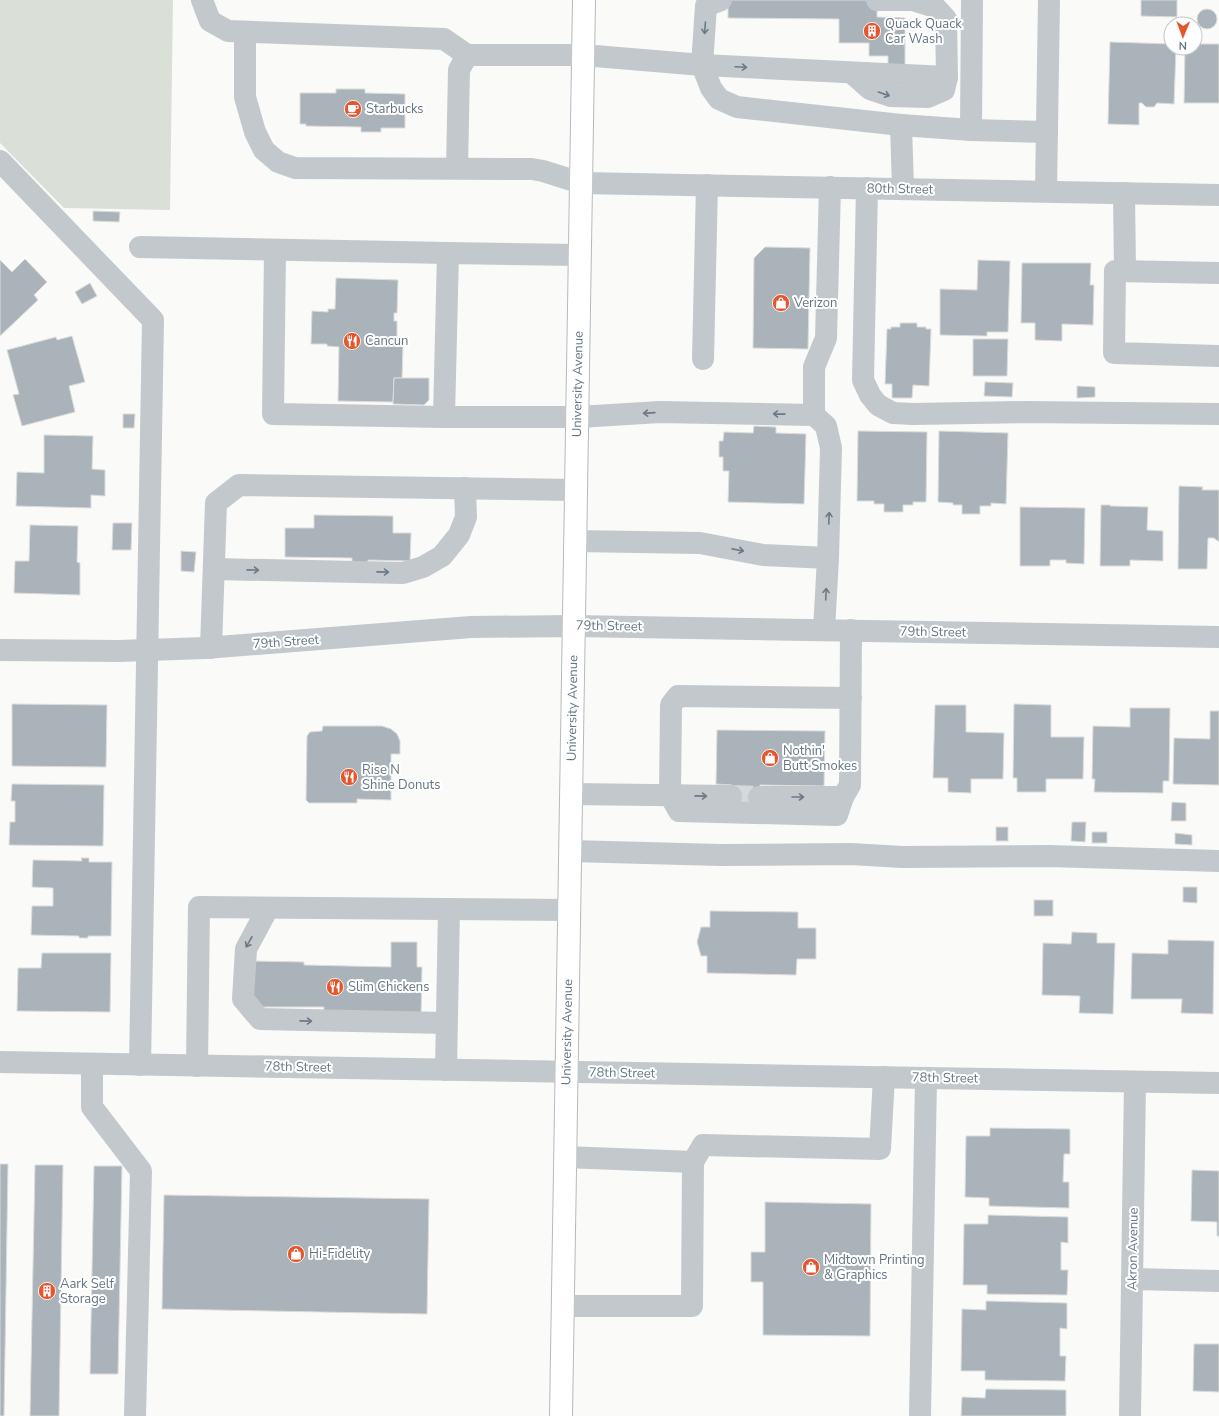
<svg xmlns="http://www.w3.org/2000/svg" width="1219" height="1416" font-family="'Nunito Sans',sans-serif">
<rect width="100%" height="100%" fill="#fafaf8"/>
<polygon fill="#dadfd7" points="0,0 173,0 170,210 64,208 0,143"/>
<g fill="#aab3b9" stroke="#dcdcda">
<polygon points="728,0 877,0 877,17 905,18 905,69 888,68 888,56 869,56 869,43 839,43 839,19 728,18"/>
<polygon points="1141,0 1177,0 1177,17 1141,16"/>
<circle cx="1207" cy="19" r="10"/>
<polygon points="1110,42 1171,44 1171,48 1176,48 1174,104 1157,103 1154,107 1146,107 1142,103 1139,103 1139,125 1108,124"/>
<polygon points="1195,44 1219,44 1219,103 1184,103 1185,48 1195,48"/>
<polygon points="336,89 365,89 365,93 405,94 405,128 381,128 381,132 361,132 361,127 306,126 306,124 300,124 300,93 336,93"/>
<polygon points="93,211 120,212 119,222 93,221"/>
<polygon points="765,247 810,248 808,349 753,348 754,258"/>
<polygon points="25,259 47,282 34,295 38,300 0,336 0,260 12,272"/>
<polygon points="978,260 1010,261 1008,332 987,332 987,336 940,335 940,289 977,290"/>
<polygon points="1022,263 1091,263 1090,285 1094,285 1093,325 1062,324 1062,341 1035,340 1035,323 1021,323"/>
<polygon points="336,278 398,280 397,313 394,313 394,321 397,321 397,339 393,339 393,345 403,345 402,378 394,378 393,402 338,401 339,347 327,346 327,344 311,344 312,311 328,312 328,309 335,309"/>
<polygon points="90,283 97,296 82,304 75,292"/>
<polygon points="900,323 917,323 917,327 926,327 926,329 931,329 929,386 913,385 912,398 892,398 892,384 885,384 887,329 891,329 891,327 900,327"/>
<polygon points="72,336 85,382 69,386 75,412 22,426 13,395 19,394 7,350 56,337 57,340"/>
<polygon points="973,339 1008,339 1007,376 973,376"/>
<polygon points="394,378 429,378 429,400 424,405 393,404"/>
<polygon points="985,382 1013,383 1012,397 984,396"/>
<polygon points="1077,386 1095,387 1095,397 1077,398"/>
<polygon points="123,414 135,414 134,428 123,428"/>
<polygon points="754,426 776,427 776,433 806,434 804,504 728,502 729,471 723,471 723,457 719,457 719,441 723,441 724,432 753,433"/>
<polygon points="858,431 927,432 926,502 913,502 913,505 903,505 903,512 884,512 884,504 874,504 874,501 857,501"/>
<polygon points="939,431 1008,433 1006,504 991,503 991,506 980,506 980,514 962,514 962,505 953,505 953,503 938,502"/>
<polygon points="44,435 93,436 92,469 105,470 105,496 91,495 91,508 16,506 17,472 44,473"/>
<polygon points="1179,486 1203,487 1202,490 1219,490 1219,542 1214,538 1208,538 1207,569 1178,569"/>
<polygon points="1101,505 1110,505 1110,506 1148,507 1147,530 1163,531 1163,561 1130,560 1130,566 1100,566"/>
<polygon points="1020,507 1085,508 1084,564 1066,563 1066,560 1050,560 1050,566 1020,566"/>
<polygon points="314,515 393,516 393,533 411,533 410,561 368,560 368,564 352,565 352,558 285,557 285,528 314,528"/>
<polygon points="113,523 132,523 131,550 112,550"/>
<polygon points="30,525 78,526 77,562 80,563 80,595 14,593 15,561 29,561"/>
<polygon points="181,551 196,552 194,572 181,571"/>
<polygon points="12,704 107,705 106,767 12,766"/>
<polygon points="1014,704 1051,705 1051,737 1084,737 1083,779 1046,779 1046,792 1017,792 1017,778 1013,778"/>
<polygon points="935,705 966,705 966,732 1004,733 1003,779 971,779 971,793 948,792 948,778 933,778"/>
<polygon points="1130,708 1170,708 1169,781 1163,781 1163,793 1094,792 1095,779 1092,779 1093,726 1130,727"/>
<polygon points="1210,711 1219,711 1219,785 1173,784 1174,738 1210,739"/>
<polygon points="323,726 382,726 391,729 397,734 400,741 400,754 391,754 391,800 357,799 357,803 309,803 306,800 307,736 310,732 322,731"/>
<polygon points="717,730 825,731 824,786 760,785 760,802 731,802 732,785 716,784"/>
<polygon points="12,784 104,785 103,846 9,845 10,822 15,822 15,801 11,801"/>
<polygon points="1172,802 1186,803 1186,821 1171,821"/>
<polygon points="1072,822 1086,822 1085,842 1071,841"/>
<rect x="996" y="827" width="12" height="14"/>
<rect x="1092" y="832" width="15" height="11"/>
<polygon points="1175,833 1192,835 1192,845 1175,844"/>
<polygon points="81,858 89,858 89,862 112,862 111,936 88,936 88,938 79,938 79,936 31,935 32,906 53,906 53,888 32,887 33,860 82,861"/>
<polygon points="1183,887 1197,887 1197,903 1183,902"/>
<rect x="1034" y="900" width="19" height="16"/>
<polygon points="710,911 798,912 798,928 816,928 816,959 797,959 796,975 707,973 707,956 701,956 697,942 701,927 710,927"/>
<polygon points="1072,932 1097,933 1097,943 1115,943 1113,1014 1079,1013 1080,996 1042,995 1043,943 1071,944"/>
<polygon points="1168,940 1214,941 1213,1014 1181,1013 1182,999 1131,999 1132,953 1168,954"/>
<polygon points="391,942 417,942 417,967 422,967 421,1017 323,1027 324,1007 249,1007 250,961 304,962 304,965 391,967"/>
<polygon points="42,953 111,953 110,1012 17,1011 18,968 41,968"/>
<polygon points="990,1128 1070,1129 1070,1154 1064,1154 1063,1182 1069,1182 1069,1208 989,1206 989,1198 965,1197 966,1136 990,1136"/>
<polygon points="0,1164 8,1164 4,1416 0,1416"/>
<polygon points="35,1165 63,1165 59,1416 30,1416"/>
<polygon points="94,1166 122,1166 118,1374 90,1374"/>
<polygon points="1192,1170 1219,1171 1219,1236 1217,1236 1217,1222 1191,1221"/>
<polygon points="164,1195 429,1199 427,1314 162,1309"/>
<polygon points="765,1202 871,1204 870,1336 763,1335 763,1282 751,1282 751,1252 765,1252"/>
<polygon points="988,1215 1068,1217 1068,1243 1061,1242 1061,1270 1068,1270 1067,1295 987,1294 987,1285 963,1285 964,1224 988,1224"/>
<polygon points="986,1301 1067,1303 1067,1329 1060,1328 1060,1356 1066,1356 1065,1381 985,1380 985,1371 961,1371 962,1309 986,1310"/>
<polygon points="1194,1344 1219,1344 1219,1392 1193,1391"/>
<polygon points="986,1389 1066,1390 1066,1416 961,1416 962,1397 985,1398"/>
</g>
<g fill="none" stroke-linecap="round" stroke-linejoin="round">
<polyline stroke="#d5d9db" stroke-width="22" stroke-dasharray="22 11" stroke-linecap="butt" points="731,796 759,797"/>
<defs>
<g id="major">
<path id="s1" d="M561,1416L584,0"/>
</g>
</defs>
<use href="#major" stroke="#b5babe" stroke-width="24"/>
<g stroke="#c3c8cc" stroke-width="22">
<polyline points="202,0 210,21 228,31 444,39 467,55 583,55 702,65 947,77"/>
<polyline points="721,0 706,6 702,65 711,88 719,99 737,107 901,125 903,189"/>
<polyline points="245,32 245,97 255,132 264,150 278,162 295,168 532,169 543,171 581,183 1219,195"/>
<polyline points="852,73 870,89 891,96 928,97 944,90 947,77 946,19 935,7 913,0 877,0"/>
<polyline points="901,125 971,130 972,0"/>
<polyline points="971,130 1047,132"/>
<polyline points="0,161 153,320 140,1065"/>
<polyline points="457,168 459,70 467,55"/>
<polyline points="867,188 863,380 870,395 878,405 893,413 913,414 1025,412 1219,414"/>
<polyline points="1046,191 1049,0"/>
<polyline points="1124,193 1125,271"/>
<polyline points="140,247 448,253"/>
<polyline points="275,250 273,414 444,417"/>
<polyline points="1219,273 1115,271 1114,353 1219,356"/>
<polyline points="703,359 707,185"/>
<polyline points="814,415 814,367 826,338 830,187"/>
<polyline points="575,541 700,543 763,555 828,558 831,448 826,426 814,415 660,412 578,417 444,417 448,253 580,255"/>
<polyline points="214,569 403,573 423,567 442,556 459,535 466,517 465,488"/>
<polyline points="824,630 828,558"/>
<polyline points="211,648 216,503 239,485 576,490"/>
<polyline points="0,650 119,651 205,648 471,627 574,626 1219,637"/>
<polyline points="851,698 678,696 671,705 670,795 679,811 837,815 843,797 850,785 851,630"/>
<polyline points="571,794 731,796"/>
<polyline points="759,797 843,797"/>
<polyline points="570,851 721,855 851,854 902,857 1048,856 1219,861"/>
<polyline points="268,908 246,949 243,999 260,1019 446,1023"/>
<polyline points="0,1062 1219,1083"/>
<polyline points="92,1064 92,1107 141,1171 135,1416"/>
<polyline points="197,1066 199,907 569,910"/>
<polyline points="446,1070 449,909"/>
<polyline points="693,1162 703,1145 880,1149 884,1077"/>
<polyline points="1132,1279 1219,1281"/>
<polyline points="563,1306 692,1306 693,1162 565,1157"/>
<polyline points="920,1416 926,1078"/>
<polyline points="1130,1416 1135,1082"/>
</g>
<use href="#major" stroke="#fff" stroke-width="22"/>
</g>
<defs><path id="oneway-shaft" d="M-6 0H5M1.5-3L5.5 0L1.5 3" fill="none" stroke-width="1.6" stroke-linecap="round" stroke-linejoin="round"/></defs>
<g stroke="#6a7a87">
<use href="#oneway-shaft" transform="translate(705 28) rotate(94)"/>
<use href="#oneway-shaft" transform="translate(741 67) rotate(3)"/>
<use href="#oneway-shaft" transform="translate(884 94) rotate(19)"/>
<use href="#oneway-shaft" transform="translate(649 413) rotate(176)"/>
<use href="#oneway-shaft" transform="translate(779 414) rotate(-179)"/>
<use href="#oneway-shaft" transform="translate(829 518) rotate(-88)"/>
<use href="#oneway-shaft" transform="translate(738 550) rotate(11)"/>
<use href="#oneway-shaft" transform="translate(253 570) rotate(1)"/>
<use href="#oneway-shaft" transform="translate(383 572) rotate(1)"/>
<use href="#oneway-shaft" transform="translate(826 594) rotate(-87)"/>
<use href="#oneway-shaft" transform="translate(701 796) rotate(1)"/>
<use href="#oneway-shaft" transform="translate(798 797)"/>
<use href="#oneway-shaft" transform="translate(249 942) rotate(119)"/>
<use href="#oneway-shaft" transform="translate(306 1021) rotate(1)"/>
</g>
<defs>
<symbol id="building-disc" viewBox="-11 -11 22 22"><circle r="9.5" fill="#e4572e" stroke="#fff"/><path d="M-4-6H4V6H1V3H-1V6H-4ZM-2.5-4.3h1.7v1.8h-1.7ZM.8-4.3h1.7v1.8H.8ZM-2.5-1h1.7V.8h-1.7ZM.8-1h1.7V.8H.8Z" fill="#fff"/></symbol>
<symbol id="cafe-disc" viewBox="-11 -11 22 22"><circle r="9.5" fill="#e4572e" stroke="#fff"/><path d="M-5.5-4.5H6V0H3Q3 3.5 0 3.5H-2.5Q-5.5 3.5-5.5 0ZM3-3.2v2h1.7v-2ZM-6 4.5H4V6H-6Z" fill="#fff"/></symbol>
<symbol id="shop-disc" viewBox="-11 -11 22 22"><circle r="9.5" fill="#e4572e" stroke="#fff"/><path d="M-5-2.5h2.3a2.7 3.5 0 0 1 5.4 0H5L5.5 6h-11ZM-1.5-2.5h3a1.5 2.3 0 0 0-3 0Z" fill="#fff"/></symbol>
<symbol id="restaurant-disc" viewBox="-11 -11 22 22"><circle r="9.5" fill="#e4572e" stroke="#fff"/><path d="M-5-6h1v4h1v-4h1v4h1v-4h1v5L-1.5 .5V6h-2V.5L-5-1ZM5-6V6H3V1.5H1.5Q1.5-4 5-6Z" fill="#fff"/></symbol>
</defs>
<g fill-rule="evenodd">
<use href="#building-disc" x="862" y="21" width="20" height="20"/>
<use href="#cafe-disc" x="343" y="99" width="20" height="20"/>
<use href="#shop-disc" x="771" y="293" width="20" height="20"/>
<use href="#restaurant-disc" x="342" y="331" width="20" height="20"/>
<use href="#shop-disc" x="760" y="748" width="20" height="20"/>
<use href="#restaurant-disc" x="339" y="767" width="20" height="20"/>
<use href="#restaurant-disc" x="325" y="977" width="20" height="20"/>
<use href="#shop-disc" x="286" y="1244" width="20" height="20"/>
<use href="#shop-disc" x="801" y="1257" width="20" height="20"/>
<use href="#building-disc" x="37" y="1281" width="20" height="20"/>
</g>
<g text-anchor="middle" dominant-baseline="central" stroke-width="4" stroke-linejoin="round" paint-order="stroke">
<g font-size="13" fill="#657683" stroke="#fff" text-anchor="start">
<text x="885" y="24">Quack Quack<tspan x="885" dy="15">Car Wash</tspan></text>
<text x="366" y="109">Starbucks</text>
<text x="794" y="303">Verizon</text>
<text x="365" y="341">Cancun</text>
<text x="783" y="751">Nothin'<tspan x="783" dy="15">Butt Smokes</tspan></text>
<text x="362" y="770">Rise N<tspan x="362" dy="15">Shine Donuts</tspan></text>
<text x="348" y="987">Slim Chickens</text>
<text x="309" y="1254">Hi-Fidelity</text>
<text x="824" y="1260">Midtown Printing<tspan x="824" dy="15">&amp; Graphics</tspan></text>
<text x="60" y="1284">Aark Self<tspan x="60" dy="15">Storage</tspan></text>
</g>
<g font-size="13" fill="#657683" stroke="#fff">
<text transform="translate(900 189) rotate(1)">80th Street</text>
<text stroke="none"><textPath href="#s1" startOffset="1032">University Avenue</textPath></text>
<text transform="translate(609 626) rotate(1)">79th Street</text>
<text transform="translate(933 632) rotate(1)">79th Street</text>
<text transform="translate(286 642) rotate(-4)">79th Street</text>
<text stroke="none"><textPath href="#s1" startOffset="708">University Avenue</textPath></text>
<text stroke="none"><textPath href="#s1" startOffset="384">University Avenue</textPath></text>
<text transform="translate(298 1067) rotate(1)">78th Street</text>
<text transform="translate(622 1073) rotate(1)">78th Street</text>
<text transform="translate(945 1078) rotate(1)">78th Street</text>
<text transform="translate(1133 1249) rotate(-89)">Akron Avenue</text>
</g>
</g>
<g transform="translate(1183 36) rotate(181)"><circle r="19" fill="#ffffff" stroke="#c1c8cd"/>
<path d="M0-3L7 15L0 10L-7 15Z" fill="#e4572e"/>
<text y="-6" font-size="11" font-weight="bold" text-anchor="middle" fill="#657683">N</text>
</g>
</svg>
